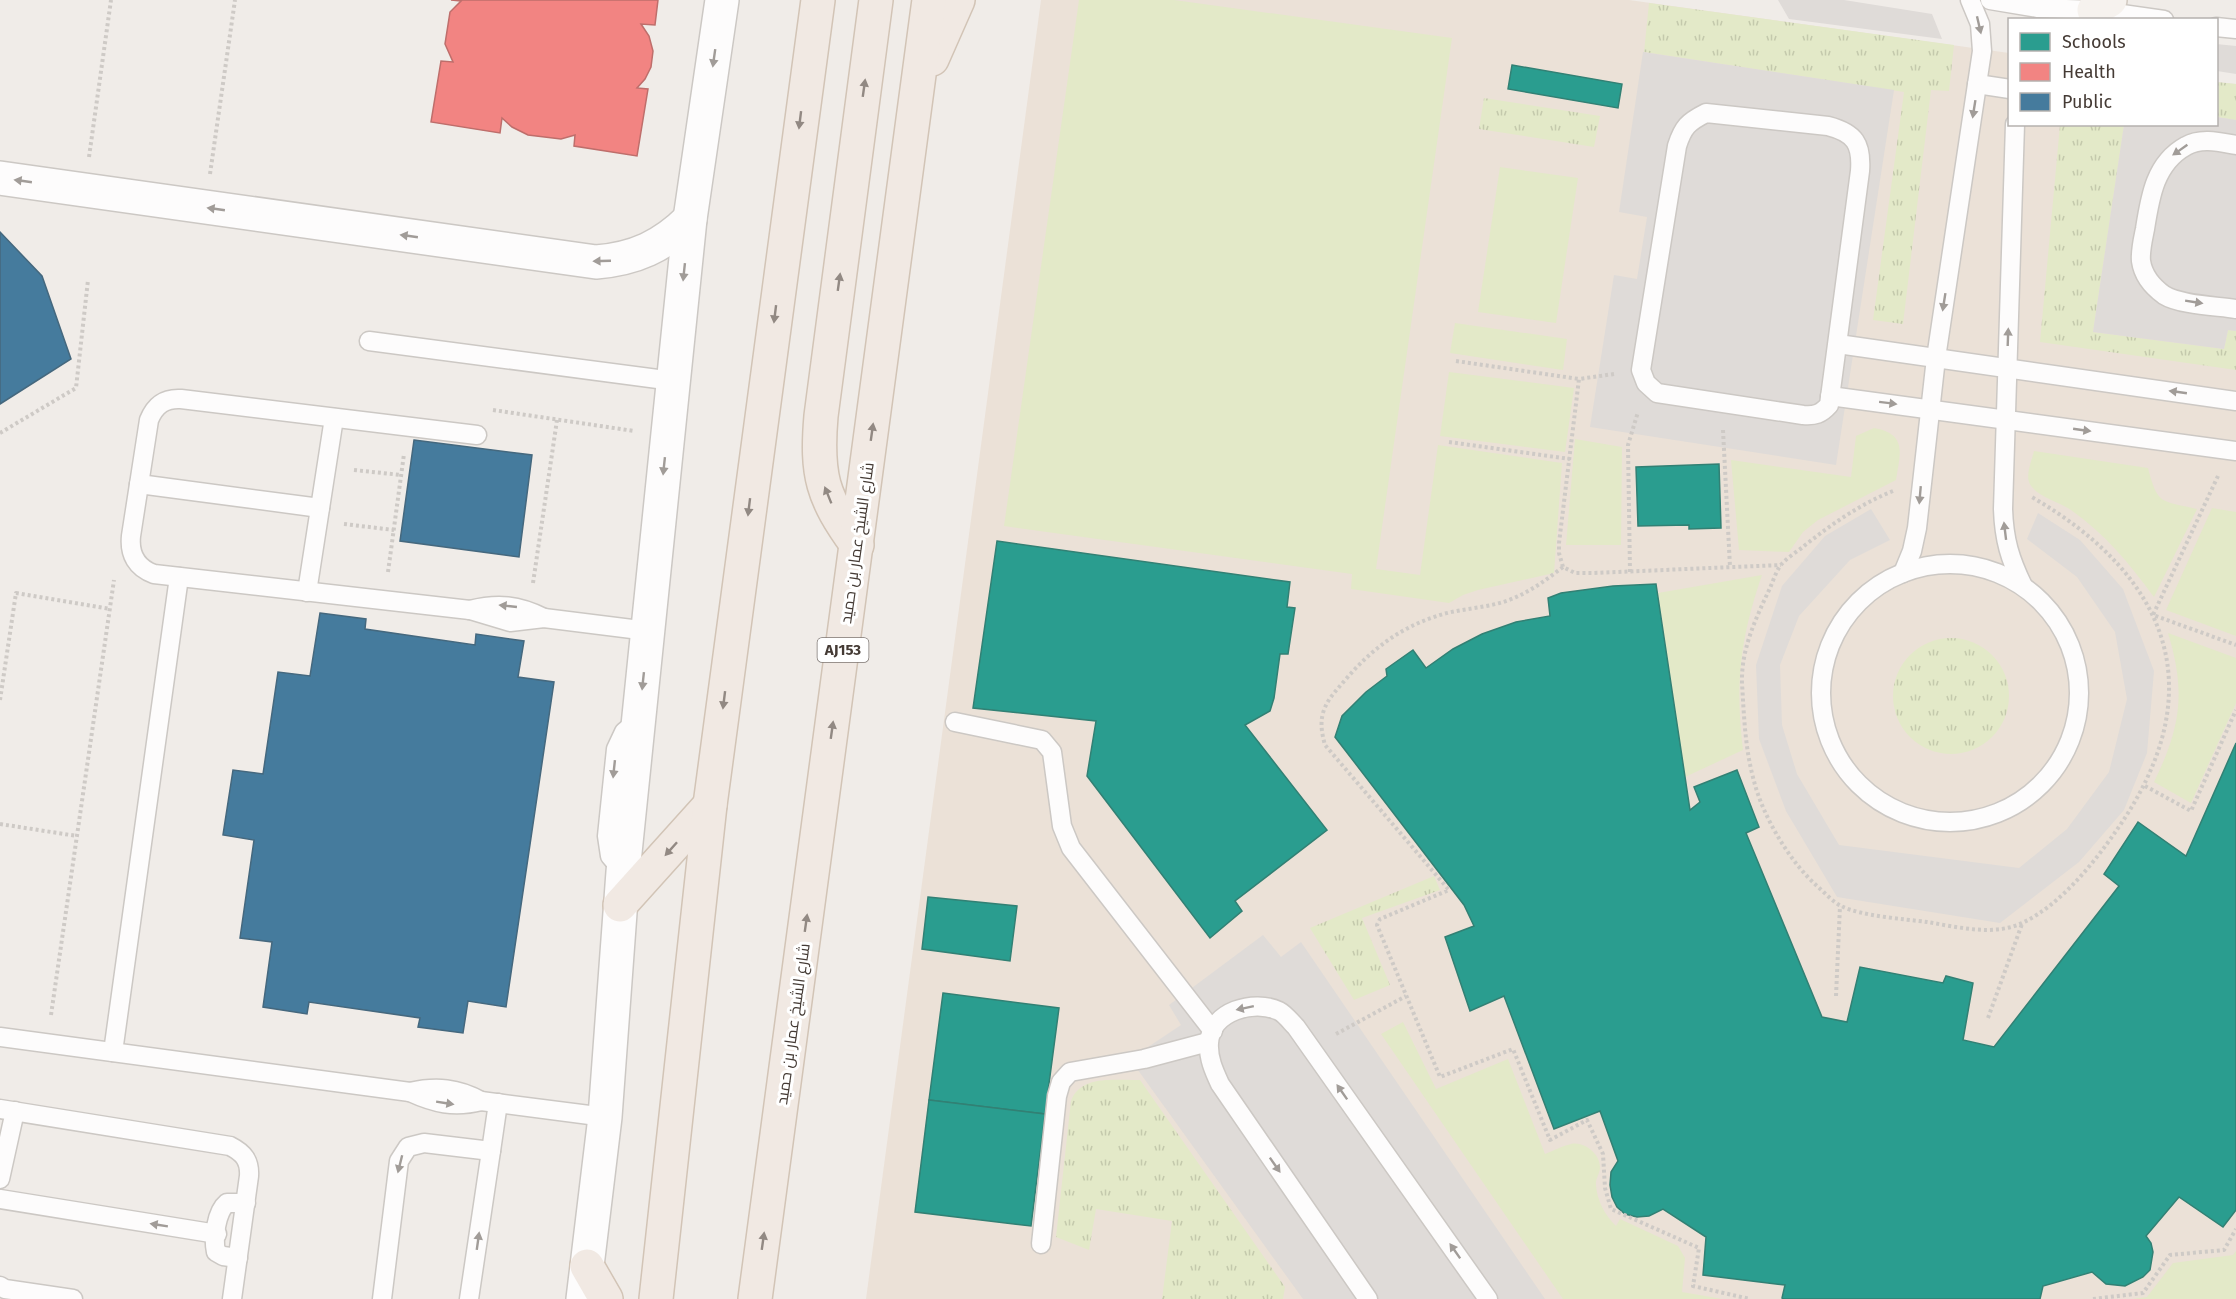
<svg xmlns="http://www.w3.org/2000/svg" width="2236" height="1299" font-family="'Fira Sans',Cairo,sans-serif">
<defs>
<pattern id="grass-tufts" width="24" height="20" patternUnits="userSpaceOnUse" patternTransform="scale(1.5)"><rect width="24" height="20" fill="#e3e9c8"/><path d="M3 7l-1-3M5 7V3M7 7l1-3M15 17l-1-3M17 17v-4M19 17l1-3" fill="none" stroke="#c4c9ac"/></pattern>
</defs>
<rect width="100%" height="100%" fill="#f0ece8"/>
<polygon fill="#ebe1d7" points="1041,0 1629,0 2009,53 2010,124 2216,124 2217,82 2236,84 2236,1299 866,1299"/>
<g fill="url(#grass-tufts)">
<polygon points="1649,3 1954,45 1949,91 1931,90 1903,324 1873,320 1904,92 1644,52"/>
<polygon points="2216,82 2236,84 2236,120 2217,117"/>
<polygon points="1484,98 1600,116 1594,147 1479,129"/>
<polygon points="2060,125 2124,125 2093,332 2224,349 2228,330 2236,331 2236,370 2040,342"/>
<circle cx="1951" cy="696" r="58"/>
<polygon points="1434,876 1440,890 1362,918 1390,985 1354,1000 1310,928"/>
<path d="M1140,1080L1285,1287L1283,1299H1162L1172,1221L1096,1209L1089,1250L1056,1237L1071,1101C1081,1074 1116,1081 1140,1080Z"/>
</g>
<g fill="#e3e9c8">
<polygon points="1079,0 1174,0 1452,38 1376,569 1420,575 1438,445 1562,463 1554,573 1478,590 1463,595 1449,603 1351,589 1352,574 1004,526"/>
<polygon points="1500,167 1578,178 1556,323 1478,312"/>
<polygon points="1455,323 1567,339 1563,370 1450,353"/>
<polygon points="1449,372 1574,388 1565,452 1440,436"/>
<path d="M1874,428C1908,434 1900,454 1896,480L1818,520L1803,532L1789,552L1739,550L1731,460L1851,477L1856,436Z"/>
<polygon points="1575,439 1622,447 1621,545 1566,545"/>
<path d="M2034,451L2148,468C2158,506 2161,500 2197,509L2154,597C2129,563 2105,534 2071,510C2060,502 2034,496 2029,482C2026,473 2032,460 2034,451Z"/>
<polygon points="2212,508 2236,512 2236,636 2166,610"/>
<path d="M1762,575C1740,639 1735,683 1743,750L1685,777L1658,593Z"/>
<path d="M2168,633L2236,658V703L2191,803L2154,782C2181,727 2186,692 2168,633Z"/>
<path d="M1403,1022L1436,1089L1508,1059L1545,1154C1553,1151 1562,1146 1571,1144C1584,1141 1600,1154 1600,1167C1600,1174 1595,1179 1596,1185C1597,1201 1605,1215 1616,1226L1620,1219L1678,1246L1685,1258L1682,1292L1722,1299H1563L1381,1034Z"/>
<polygon points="2236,1251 2236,1299 2132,1299 2147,1297 2173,1263 2233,1255"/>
</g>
<g fill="#dfdbd8">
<polygon points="1778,0 1844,0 1932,14 1942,39 1789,19"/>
<polygon points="2216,44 2236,46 2236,74 2217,71"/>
<polygon points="1643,52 1894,90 1836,465 1590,427 1614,275 1637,279 1647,217 1619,212"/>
<polygon points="2217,117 2236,120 2236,331 2228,330 2224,349 2093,332 2124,125 2216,124"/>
<polygon points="1871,509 1890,540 1850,560 1799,616 1780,665 1782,725 1797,774 1839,845 2019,868 2067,829 2109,772 2127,699 2115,632 2077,577 2027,539 2038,513 2080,540 2123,589 2154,671 2147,753 2124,810 2079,862 2000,923 1837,897 1786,811 1759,739 1756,665 1782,586 1825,536"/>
<polygon points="1263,935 1281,957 1301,942 1545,1299 1303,1299 1130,1059 1181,1025 1169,1005"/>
</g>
<g fill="#2a9d8f" stroke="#328074" stroke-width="1.5">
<polygon points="1512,65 1622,84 1618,108 1508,89"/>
<polygon points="1719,464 1721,528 1689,529 1689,525 1638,526 1636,467"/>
<polygon points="997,541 1290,582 1287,607 1295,608 1288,654 1280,654 1274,698 1270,711 1245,725 1327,830 1235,901 1242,911 1210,938 1087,776 1096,721 973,708"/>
<polygon points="1656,584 1690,810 1700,802 1694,787 1737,770 1759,827 1746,833 1822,1017 1847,1022 1860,967 1943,983 1946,976 1973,983 1963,1040 1994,1047 2119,886 2104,874 2138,822 2186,856 2236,743 2236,1210 2223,1227 2179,1197 2146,1236 2151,1243 2153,1252 2150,1270 2143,1277 2125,1286 2106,1284 2092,1272 2043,1286 2040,1299 1784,1299 1782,1298 1785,1285 1703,1275 1706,1237 1663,1209 1649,1216 1637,1217 1625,1214 1617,1207 1612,1197 1610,1185 1611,1172 1618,1161 1600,1111 1554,1129 1504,996 1470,1011 1445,937 1474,926 1464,905 1335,737 1342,716 1366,692 1387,676 1386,669 1413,650 1426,668 1453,649 1482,634 1516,622 1550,616 1548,598 1561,593 1613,586"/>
<polygon points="928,897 1017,906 1010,961 922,949"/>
<polygon points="943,993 1059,1008 1045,1114 929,1100"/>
<polygon points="929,1100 1045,1114 1031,1226 915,1212"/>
</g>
<polygon fill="#f28482" stroke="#be6e6b" stroke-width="1.5" points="451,0 658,0 655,25 641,24 649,36 653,51 651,67 645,79 637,88 648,89 637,156 574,146 575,135 561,139 528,135 512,127 502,118 500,133 431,122 441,61 453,62 445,44 450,12 461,1"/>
<g fill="#457b9d" stroke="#45687e" stroke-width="1.5">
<polygon points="0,232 42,276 71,359 0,404"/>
<polygon points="414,440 532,455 519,557 400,541"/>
<polygon points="320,613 366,619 365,629 475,645 476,634 524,641 518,677 554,682 506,1007 468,1001 463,1033 418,1027 420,1018 309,1002 307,1014 263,1007 272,942 240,938 254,840 223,835 233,770 263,774 278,672 310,676"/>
</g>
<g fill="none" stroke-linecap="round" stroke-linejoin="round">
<defs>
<g id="lane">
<polyline points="1990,0 2038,8 2094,10 2164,20"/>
<polyline points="2216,27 2236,29"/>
<polyline points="1977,84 2010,89"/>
<path d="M1706,113L1828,126C1855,133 1862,144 1860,171L1829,405C1821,414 1815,416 1803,415L1657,393L1646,383L1641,370L1677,146C1683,127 1688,122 1706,113Z"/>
<path d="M2015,124L2003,509C2004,540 2010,559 2023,586"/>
<path d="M2236,145C2220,142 2201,137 2186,146C2155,163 2150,197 2145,229C2143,239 2140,251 2141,261C2143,275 2153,287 2164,295C2180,305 2217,306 2236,309"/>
<polyline points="369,341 673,381"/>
<polyline points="1838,344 2236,401"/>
<polyline points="1830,396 2236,451"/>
<path d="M477,435L181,399C165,398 155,405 149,420L131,536C129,555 137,568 154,574L470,610L510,622L544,618L648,631"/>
<polyline points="139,484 320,508"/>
<circle cx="1950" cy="693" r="129"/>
<polyline points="1903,573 1912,551 1917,528 1936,358 1982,51 1980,24 1970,0"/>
<polyline points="307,592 334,418"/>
<path d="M470,610C498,603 518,605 544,618"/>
<polyline points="955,722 1042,740 1052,752 1062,826 1071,848 1213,1031"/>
<polyline points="621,869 610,856 607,836 616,749 624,732 635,723"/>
<path d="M0,1037L410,1092C434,1103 454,1108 481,1101"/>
<polyline points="113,1052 179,577"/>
<path d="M410,1092C436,1086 458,1088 481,1101L605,1117"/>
<path d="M0,1109L230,1146C244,1153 250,1161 249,1176L232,1299"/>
<polyline points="491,1151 498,1103"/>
<polyline points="0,1179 15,1111"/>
<polyline points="0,1199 217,1234"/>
<polyline points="1041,1244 1057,1096 1061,1082 1070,1072 1144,1059 1208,1042"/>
<path d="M238,1258L223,1256L216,1252C213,1238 216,1212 227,1203H246"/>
<polyline points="0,1286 5,1289 73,1299"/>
<polyline points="382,1299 399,1161 408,1147 424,1143 491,1151 469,1299"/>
<path d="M1368,1299L1220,1084C1214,1071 1208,1058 1209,1043C1211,1011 1254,999 1279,1011C1285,1014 1291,1022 1296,1027L1488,1299"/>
</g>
<g id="street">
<path d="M0,178L596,262C635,259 663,246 690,219"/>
<polyline points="583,1299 605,1117 623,872 690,219 722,0"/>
</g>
<polyline id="secondary" points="2094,10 2110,0"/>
<g id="primary">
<polyline points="932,59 958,0"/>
<path d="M857,545C822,497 816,475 821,416L876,0"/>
<polyline points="620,905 710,805"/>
<polyline points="587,1266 606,1299"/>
<polyline points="656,1299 710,805 818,0"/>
<polyline points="755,1299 929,0"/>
</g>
</defs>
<use href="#lane" stroke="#ccc8c4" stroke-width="21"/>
<use href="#street" stroke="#ccc8c4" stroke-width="36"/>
<use href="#secondary" stroke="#d1c9c0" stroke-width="36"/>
<use href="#primary" stroke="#d2c4b6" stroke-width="36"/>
<g stroke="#cecac6" stroke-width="4" stroke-dasharray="3 3" stroke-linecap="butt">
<polyline points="89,157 111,0"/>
<polyline points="210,174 235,0"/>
<polyline points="1456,361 1579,379"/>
<polyline points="1614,374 1579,379 1559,543 1559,553 1563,567 1575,573 1593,573 1781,565"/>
<polyline points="493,410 634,431"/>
<polyline points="1723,430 1730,567"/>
<polyline points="0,433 76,388 88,280"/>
<polyline points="1449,442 1570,459"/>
<polyline points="354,470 401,475"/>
<polyline points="2218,476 2153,615 2236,645"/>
<path d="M1893,491C1860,504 1832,524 1804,546C1797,552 1786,558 1780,566C1776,572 1773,581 1770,588C1756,618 1741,649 1742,683C1744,716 1745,749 1754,781C1763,817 1790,862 1817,886C1825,893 1833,902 1841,906C1861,916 1904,919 1927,922C1958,927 1995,937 2024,922C2060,905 2094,863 2116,831C2214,692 2171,577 2030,496"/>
<polyline points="344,524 394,530"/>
<path d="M1563,567C1546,580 1530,592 1509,600C1485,609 1458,608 1434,617C1398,629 1370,651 1346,679C1336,691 1327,699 1323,713C1320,724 1322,734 1325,745L1449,890L1380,919L1377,925L1440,1077L1513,1049L1550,1140L1587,1120L1603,1154L1605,1188L1611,1209L1699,1248L1693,1286L1750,1299"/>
<polyline points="388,572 404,454"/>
<polyline points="1630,572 1628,445 1638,412"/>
<polyline points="533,583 557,420"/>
<polyline points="0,700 16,593 110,609"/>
<polyline points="2145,786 2191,811 2236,710"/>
<polyline points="0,824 77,836"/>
<polyline points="1836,996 1840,906"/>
<polyline points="51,1015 114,580"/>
<polyline points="1988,1018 2022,924"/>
<polyline points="1336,1034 1406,996"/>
<polyline points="2093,1299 2143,1293 2170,1255 2224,1250 2236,1229"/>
</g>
<use href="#lane" stroke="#fdfcfc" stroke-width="18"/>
<use href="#street" stroke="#fdfcfc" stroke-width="33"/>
<use href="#secondary" stroke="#f6f2ee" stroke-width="33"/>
<use href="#primary" stroke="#f1e9e3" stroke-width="33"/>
</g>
<defs><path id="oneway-solid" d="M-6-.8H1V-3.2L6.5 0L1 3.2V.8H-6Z" transform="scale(1.5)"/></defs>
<g fill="#a19c98">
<use href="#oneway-solid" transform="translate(1979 25) rotate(77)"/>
<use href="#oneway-solid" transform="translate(714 58) rotate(98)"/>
<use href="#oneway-solid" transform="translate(1974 109) rotate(99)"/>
<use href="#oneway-solid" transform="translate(2180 150) rotate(145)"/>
<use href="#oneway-solid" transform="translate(23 181) rotate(-172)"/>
<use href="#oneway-solid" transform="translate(216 209) rotate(-172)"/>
<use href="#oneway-solid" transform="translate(409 236) rotate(-172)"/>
<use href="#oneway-solid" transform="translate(602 261) rotate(178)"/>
<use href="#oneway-solid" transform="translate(684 272) rotate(96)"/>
<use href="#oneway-solid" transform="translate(1944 302) rotate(99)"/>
<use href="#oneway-solid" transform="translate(2194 302) rotate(9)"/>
<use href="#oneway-solid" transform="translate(2008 337) rotate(-88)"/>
<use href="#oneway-solid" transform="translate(2178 392) rotate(-172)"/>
<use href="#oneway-solid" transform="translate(1888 403) rotate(7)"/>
<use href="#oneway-solid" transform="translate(2082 430) rotate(8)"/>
<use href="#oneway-solid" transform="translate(664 466) rotate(96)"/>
<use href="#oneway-solid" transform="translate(1920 495) rotate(95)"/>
<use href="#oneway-solid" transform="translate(2005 531) rotate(-97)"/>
<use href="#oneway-solid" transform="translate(508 606) rotate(-174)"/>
<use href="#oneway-solid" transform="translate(643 681) rotate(96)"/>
<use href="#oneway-solid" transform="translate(614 769) rotate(96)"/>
<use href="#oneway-solid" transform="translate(1245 1008) rotate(168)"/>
<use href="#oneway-solid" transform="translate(1342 1092) rotate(-125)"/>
<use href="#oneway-solid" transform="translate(445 1103) rotate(9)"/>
<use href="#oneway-solid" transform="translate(400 1164) rotate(104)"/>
<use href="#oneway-solid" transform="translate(1275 1165) rotate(55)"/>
<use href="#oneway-solid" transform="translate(159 1225) rotate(-171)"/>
<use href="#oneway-solid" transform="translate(478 1241) rotate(-82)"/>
<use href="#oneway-solid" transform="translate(1455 1251) rotate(-125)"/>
</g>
<g fill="#928983">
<use href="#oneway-solid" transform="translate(864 88) rotate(-82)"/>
<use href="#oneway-solid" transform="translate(800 120) rotate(97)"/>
<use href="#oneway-solid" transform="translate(839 282) rotate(-82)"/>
<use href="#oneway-solid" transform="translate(775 314) rotate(97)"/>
<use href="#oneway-solid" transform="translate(872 432) rotate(-82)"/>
<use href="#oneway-solid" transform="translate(828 495) rotate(-112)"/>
<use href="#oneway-solid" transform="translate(749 507) rotate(97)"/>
<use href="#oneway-solid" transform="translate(724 700) rotate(97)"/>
<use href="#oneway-solid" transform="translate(832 730) rotate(-82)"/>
<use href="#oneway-solid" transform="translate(671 849) rotate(132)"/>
<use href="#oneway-solid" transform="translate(806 923) rotate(-82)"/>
<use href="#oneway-solid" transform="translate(763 1241) rotate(-82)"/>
</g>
<g text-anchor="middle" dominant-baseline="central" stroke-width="6" stroke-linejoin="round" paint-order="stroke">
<rect fill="#fff" stroke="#7d7672" stroke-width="1.5" x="817.5" y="638" width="51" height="24" rx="4.5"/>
<g font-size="15" font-weight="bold" fill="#453b35">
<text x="843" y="650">AJ153</text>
</g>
<g font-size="16" fill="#453b35" stroke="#fff">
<text transform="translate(857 543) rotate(-82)">شارع الشيخ عمار بن حميد</text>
<text transform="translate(793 1024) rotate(-82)">شارع الشيخ عمار بن حميد</text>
</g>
</g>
<rect x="2008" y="18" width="210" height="108" fill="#ffffff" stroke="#b5b1ae" stroke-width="1.5"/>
<rect x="2020" y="33" width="30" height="18" fill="#2a9d8f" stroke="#b5b1ae" stroke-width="1.5"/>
<text x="2062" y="48" font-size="18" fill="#453b35">Schools</text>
<rect x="2020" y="63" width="30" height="18" fill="#f28482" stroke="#b5b1ae" stroke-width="1.5"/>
<text x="2062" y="78" font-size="18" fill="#453b35">Health</text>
<rect x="2020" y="93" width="30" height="18" fill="#457b9d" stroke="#b5b1ae" stroke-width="1.5"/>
<text x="2062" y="108" font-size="18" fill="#453b35">Public</text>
</svg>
